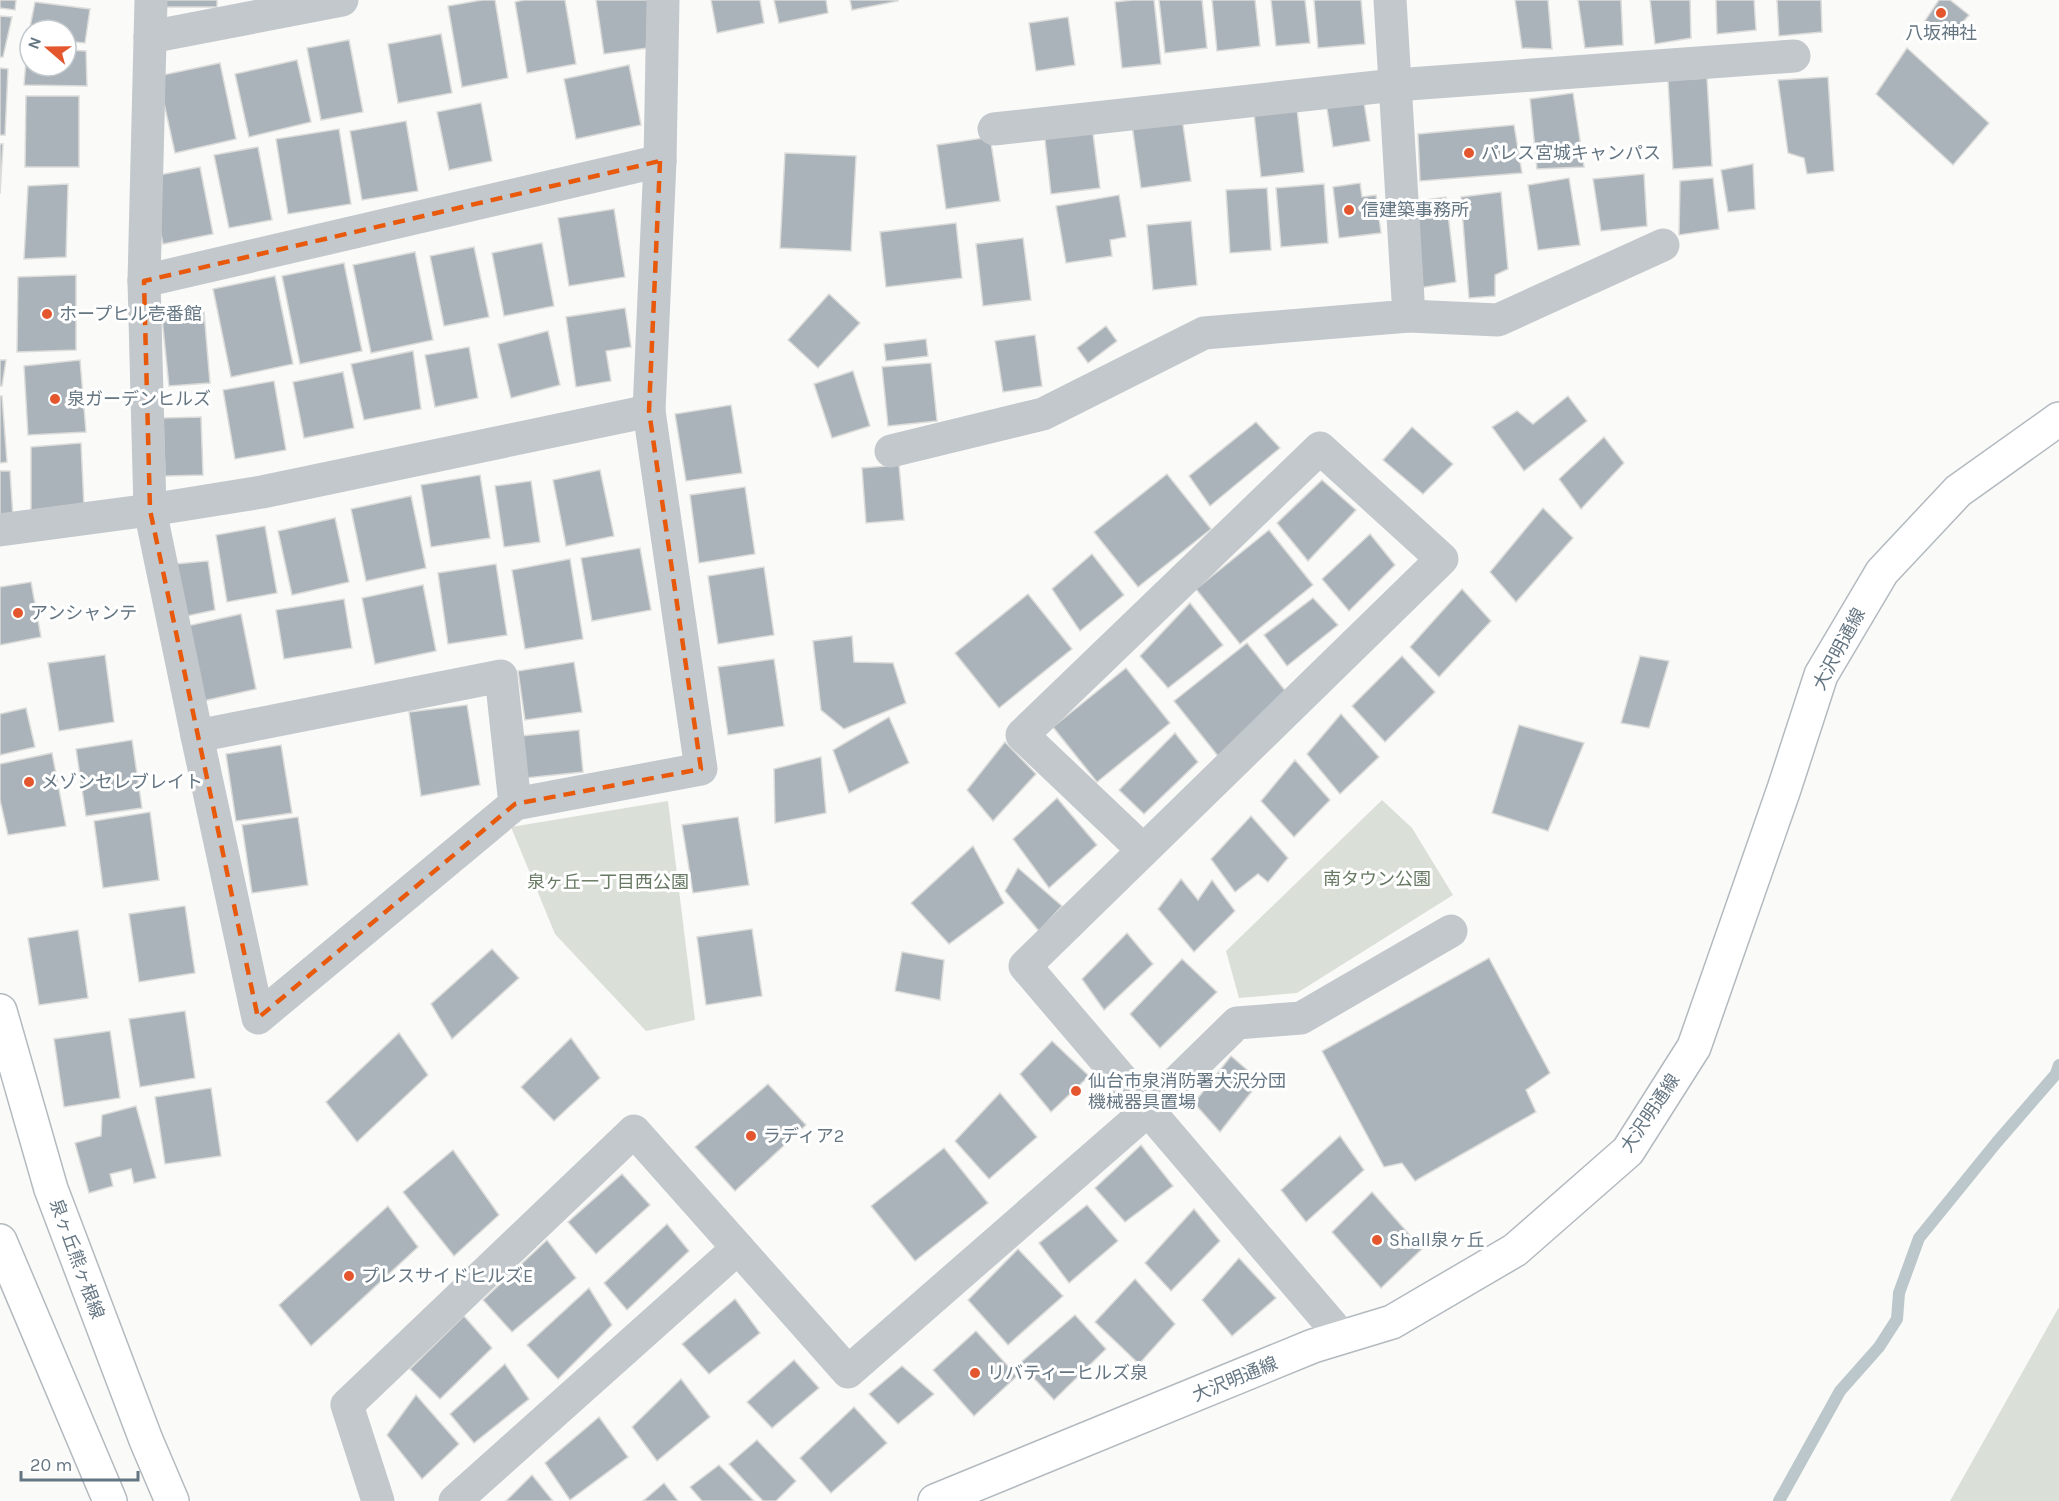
<svg xmlns="http://www.w3.org/2000/svg" width="2059" height="1501" font-family="Karla,'Noto Sans JP',sans-serif">
<rect width="100%" height="100%" fill="#fafaf8"/>
<g fill="#dadfd7">
<polygon points="1382,800 1412,828 1453,895 1297,993 1239,998 1226,951"/>
<polygon points="668,801 695,1020 646,1031 555,934 511,827"/>
<polygon points="2059,1307 2059,1501 1950,1501"/>
</g>
<g fill="none" stroke-linecap="round" stroke-linejoin="round">
<polyline stroke="#bbc7cb" stroke-width="12" points="1779,1501 1840,1391 1879,1347 1897,1319 1899,1293 1919,1238 1997,1142 2056,1074 2059,1065"/>
</g>
<g fill="#aab3b9" stroke="#dcdcda" stroke-width="1.5">
<polygon points="0,0 16,0 15,10 0,8"/>
<rect x="165" y="0" width="52" height="7"/>
<polygon points="482,0 495,0 508,78 462,87 448,6"/>
<polygon points="524,0 565,0 576,64 527,73 515,2"/>
<polygon points="596,0 649,0 655,47 604,54"/>
<polygon points="711,0 760,0 764,23 717,33"/>
<polygon points="774,0 826,0 828,13 779,23"/>
<polygon points="850,0 898,0 898,1 852,10"/>
<polygon points="1133,0 1154,0 1161,64 1122,68 1115,2"/>
<polygon points="1159,0 1202,0 1207,48 1165,53"/>
<polygon points="1212,0 1255,0 1260,46 1217,51"/>
<polygon points="1271,0 1305,0 1310,43 1276,46"/>
<polygon points="1314,0 1361,0 1365,44 1318,48"/>
<polygon points="1515,0 1548,0 1552,49 1522,48"/>
<polygon points="1578,0 1621,0 1623,45 1585,48"/>
<polygon points="1650,0 1690,0 1691,38 1655,44"/>
<polygon points="1716,0 1754,0 1756,30 1717,34"/>
<polygon points="1777,0 1821,0 1822,32 1779,36"/>
<polygon points="1939,0 1950,0 1969,15 1946,41 1924,22"/>
<polygon points="35,2 90,9 85,43 66,41 66,30 30,30 30,37 28,37"/>
<polygon points="0,16 12,17 3,57 0,57"/>
<polygon points="1068,17 1075,65 1036,71 1029,23"/>
<polygon points="441,34 452,93 398,103 388,44"/>
<polygon points="349,40 363,112 321,120 307,48"/>
<polygon points="1907,48 1989,123 1953,165 1876,94"/>
<polygon points="27,49 30,49 30,66 66,66 66,50 86,51 87,86 24,85"/>
<polygon points="297,60 311,122 249,137 235,74"/>
<polygon points="220,63 236,139 175,153 158,76"/>
<polygon points="629,65 641,125 576,139 564,79"/>
<polygon points="0,68 8,69 5,135 0,135"/>
<polygon points="1828,77 1834,171 1807,174 1804,158 1788,153 1778,80"/>
<polygon points="1707,78 1712,166 1673,169 1668,80"/>
<polygon points="1573,93 1584,167 1537,169 1530,99"/>
<polygon points="26,96 79,96 79,167 25,167"/>
<polygon points="1363,96 1370,141 1333,147 1326,102"/>
<polygon points="481,103 492,161 449,170 437,112"/>
<polygon points="1297,109 1304,172 1261,177 1254,114"/>
<polygon points="1182,118 1191,181 1141,188 1132,125"/>
<polygon points="406,121 418,191 362,200 350,131"/>
<polygon points="1514,125 1522,173 1420,181 1418,134"/>
<polygon points="1092,126 1100,188 1051,194 1044,131"/>
<polygon points="339,129 351,204 288,214 276,139"/>
<polygon points="990,137 1000,201 946,209 937,145"/>
<polygon points="0,144 3,144 0,194"/>
<polygon points="258,147 272,220 229,228 214,155"/>
<polygon points="785,153 856,156 851,251 780,248"/>
<polygon points="1753,164 1755,209 1728,212 1721,170"/>
<polygon points="200,167 213,234 163,244 149,177"/>
<polygon points="1644,174 1647,226 1601,231 1593,179"/>
<polygon points="1569,178 1580,245 1538,250 1528,185"/>
<polygon points="1713,178 1719,229 1679,235 1680,181"/>
<polygon points="1360,183 1362,197 1376,195 1381,233 1339,238 1333,187"/>
<polygon points="68,184 66,257 24,259 28,186"/>
<polygon points="1324,184 1328,243 1281,247 1276,188"/>
<polygon points="1267,188 1271,250 1230,253 1226,190"/>
<polygon points="1501,192 1508,269 1495,275 1495,296 1469,298 1461,197"/>
<polygon points="1119,195 1126,237 1110,240 1112,256 1066,263 1056,206"/>
<polygon points="1446,197 1456,282 1419,288 1411,202"/>
<polygon points="614,209 625,277 569,286 558,218"/>
<polygon points="1191,221 1197,285 1153,290 1147,225"/>
<polygon points="956,223 962,278 886,287 880,232"/>
<polygon points="1023,238 1031,300 983,306 976,244"/>
<polygon points="542,243 554,306 504,316 492,253"/>
<polygon points="474,247 489,317 444,326 430,256"/>
<polygon points="415,252 433,340 371,353 353,265"/>
<polygon points="344,263 362,351 300,364 282,276"/>
<polygon points="76,275 76,350 17,352 18,277"/>
<polygon points="275,276 293,364 231,377 213,289"/>
<polygon points="829,294 860,323 818,368 788,340"/>
<polygon points="625,308 631,347 606,351 611,381 576,387 566,317"/>
<polygon points="204,312 210,383 169,386 162,318"/>
<polygon points="1106,326 1117,341 1088,363 1077,348"/>
<polygon points="548,331 560,385 511,398 498,344"/>
<polygon points="1035,335 1042,386 1003,392 995,341"/>
<polygon points="926,339 928,356 886,361 884,344"/>
<polygon points="469,347 478,398 435,407 425,355"/>
<polygon points="413,351 421,409 364,420 351,364"/>
<polygon points="0,360 6,360 2,386 0,386"/>
<polygon points="80,360 86,432 28,435 24,366"/>
<polygon points="931,363 937,421 888,426 882,367"/>
<polygon points="853,371 870,426 832,438 814,384"/>
<polygon points="343,372 354,428 304,438 293,382"/>
<polygon points="274,381 286,450 235,459 223,390"/>
<polygon points="0,396 2,396 7,462 0,463"/>
<polygon points="1568,396 1587,421 1524,471 1492,427 1517,411 1533,424"/>
<polygon points="731,405 742,473 686,481 675,414"/>
<polygon points="201,417 203,475 165,476 163,418"/>
<polygon points="1256,422 1280,448 1210,506 1189,476"/>
<polygon points="1412,427 1453,464 1423,494 1383,460"/>
<polygon points="1604,437 1624,463 1581,509 1559,479"/>
<polygon points="81,443 84,507 31,513 31,447"/>
<polygon points="899,465 904,520 866,523 862,468"/>
<polygon points="600,470 614,536 566,546 553,480"/>
<polygon points="0,471 10,471 13,518 0,519"/>
<polygon points="1167,474 1211,529 1138,587 1094,532"/>
<polygon points="480,475 490,538 431,547 421,485"/>
<polygon points="1322,480 1356,510 1308,561 1277,523"/>
<polygon points="531,481 540,542 504,547 495,486"/>
<polygon points="745,487 755,554 699,563 690,495"/>
<polygon points="411,496 426,568 366,581 351,509"/>
<polygon points="1543,508 1573,538 1516,602 1490,572"/>
<polygon points="335,518 349,582 292,595 278,531"/>
<polygon points="265,526 277,593 227,602 216,535"/>
<polygon points="1269,530 1313,585 1240,644 1196,589"/>
<polygon points="1370,534 1395,565 1349,611 1322,579"/>
<polygon points="640,548 651,610 592,621 581,558"/>
<polygon points="1092,554 1124,595 1080,631 1052,589"/>
<polygon points="570,559 583,639 525,649 512,570"/>
<polygon points="208,561 215,610 182,617 175,564"/>
<polygon points="496,564 507,635 448,644 438,573"/>
<polygon points="764,567 774,635 718,644 708,576"/>
<polygon points="31,582 41,637 0,645 0,587"/>
<polygon points="423,585 436,651 375,664 362,598"/>
<polygon points="1462,589 1491,621 1439,677 1410,647"/>
<polygon points="1028,594 1072,649 999,708 955,653"/>
<polygon points="1313,598 1338,625 1287,666 1264,635"/>
<polygon points="344,599 352,648 284,659 276,610"/>
<polygon points="1190,603 1223,645 1168,688 1140,656"/>
<polygon points="241,614 256,689 203,701 187,626"/>
<polygon points="852,636 854,662 893,663 906,703 844,729 821,710 813,641"/>
<polygon points="1247,643 1291,698 1218,756 1174,701"/>
<polygon points="105,655 114,722 59,731 48,663"/>
<polygon points="1402,656 1435,692 1385,742 1352,706"/>
<polygon points="1640,656 1669,661 1649,728 1621,723"/>
<polygon points="774,659 784,726 728,735 718,667"/>
<polygon points="574,662 582,712 525,720 518,671"/>
<polygon points="1126,668 1170,723 1097,782 1053,727"/>
<polygon points="467,705 480,785 421,796 409,712"/>
<polygon points="26,708 35,747 0,755 0,714"/>
<polygon points="1341,714 1379,757 1340,794 1307,754"/>
<polygon points="889,717 909,763 849,793 833,750"/>
<polygon points="1519,725 1584,743 1548,831 1492,813"/>
<polygon points="579,730 583,772 525,778 521,736"/>
<polygon points="1175,733 1198,762 1144,814 1119,790"/>
<polygon points="132,740 142,808 86,816 76,749"/>
<polygon points="1005,742 1036,774 993,821 967,790"/>
<polygon points="281,745 292,813 236,821 226,754"/>
<polygon points="52,753 66,826 8,835 0,800 0,764"/>
<polygon points="821,757 826,813 775,823 774,769"/>
<polygon points="1295,760 1330,800 1294,837 1261,801"/>
<polygon points="1057,798 1097,845 1049,888 1013,839"/>
<polygon points="150,812 159,880 103,888 94,821"/>
<polygon points="1251,816 1288,858 1268,882 1258,874 1235,892 1211,859"/>
<polygon points="298,817 308,885 252,893 242,825"/>
<polygon points="738,817 749,885 693,893 682,825"/>
<polygon points="973,846 1004,903 949,944 911,903"/>
<polygon points="1018,868 1062,906 1039,931 1005,891"/>
<polygon points="1181,879 1198,900 1212,880 1235,911 1194,952 1158,909"/>
<polygon points="185,906 195,973 139,982 129,914"/>
<polygon points="752,929 762,996 706,1005 697,937"/>
<polygon points="78,930 88,998 39,1005 28,938"/>
<polygon points="1127,933 1153,964 1104,1010 1082,979"/>
<polygon points="492,949 519,978 452,1039 431,1004"/>
<polygon points="902,952 944,960 940,1000 895,991"/>
<polygon points="1489,958 1550,1073 1526,1090 1536,1112 1415,1181 1402,1163 1384,1167 1322,1051"/>
<polygon points="1182,959 1217,992 1160,1048 1130,1014"/>
<polygon points="185,1011 195,1078 140,1087 129,1019"/>
<polygon points="110,1031 120,1098 64,1107 54,1039"/>
<polygon points="399,1033 428,1075 357,1142 326,1102"/>
<polygon points="571,1038 600,1078 554,1121 521,1087"/>
<polygon points="1052,1041 1089,1076 1051,1112 1020,1074"/>
<polygon points="1231,1056 1260,1081 1220,1132 1194,1103"/>
<polygon points="768,1084 806,1125 735,1191 695,1147"/>
<polygon points="211,1088 221,1156 165,1164 155,1097"/>
<polygon points="1000,1093 1037,1137 989,1179 955,1141"/>
<polygon points="136,1106 156,1178 134,1183 131,1169 110,1174 113,1186 89,1193 75,1143 101,1136 102,1115"/>
<polygon points="1340,1136 1364,1170 1306,1222 1281,1190"/>
<polygon points="1141,1145 1173,1186 1125,1222 1095,1188"/>
<polygon points="944,1148 988,1203 915,1261 871,1206"/>
<polygon points="453,1150 499,1215 454,1256 403,1192"/>
<polygon points="622,1174 650,1205 596,1254 568,1222"/>
<polygon points="1372,1192 1422,1249 1381,1288 1332,1232"/>
<polygon points="1087,1205 1118,1241 1069,1283 1039,1243"/>
<polygon points="388,1206 418,1247 311,1346 279,1305"/>
<polygon points="1194,1209 1220,1241 1171,1291 1145,1263"/>
<polygon points="667,1224 689,1251 627,1310 604,1283"/>
<polygon points="547,1240 576,1278 512,1332 483,1300"/>
<polygon points="1018,1249 1063,1296 1008,1345 968,1300"/>
<polygon points="1239,1258 1276,1298 1232,1336 1202,1300"/>
<polygon points="1135,1279 1175,1324 1139,1364 1095,1322"/>
<polygon points="589,1288 612,1325 558,1379 527,1345"/>
<polygon points="735,1299 760,1333 709,1374 682,1344"/>
<polygon points="1075,1315 1106,1349 1054,1400 1020,1363"/>
<polygon points="464,1316 492,1348 440,1399 410,1369"/>
<polygon points="976,1331 1017,1376 974,1416 933,1370"/>
<polygon points="794,1360 819,1388 772,1428 747,1402"/>
<polygon points="505,1364 529,1399 474,1443 450,1414"/>
<polygon points="902,1366 934,1394 898,1424 869,1394"/>
<polygon points="681,1379 710,1417 657,1461 632,1427"/>
<polygon points="416,1395 459,1444 422,1479 387,1435"/>
<polygon points="854,1407 887,1443 831,1493 800,1458"/>
<polygon points="599,1417 628,1457 570,1500 545,1463"/>
<polygon points="757,1440 796,1481 776,1501 763,1501 729,1464"/>
<polygon points="719,1465 754,1501 702,1501 690,1487"/>
<polygon points="532,1475 553,1501 506,1501"/>
<polygon points="664,1483 678,1501 643,1501"/>
</g>
<g fill="none" stroke-linecap="round" stroke-linejoin="round">
<defs>
<g id="secondary">
<polyline points="0,1011 51,1189 146,1440 172,1501"/>
<polyline points="0,1241 110,1501"/>
<polyline points="935,1501 1313,1346 1392,1322 1515,1250 1628,1151 1694,1047 1784,789 1821,675 1882,572 1958,491 2059,419"/>
</g>
</defs>
<use href="#secondary" stroke="#b3babf" stroke-width="36"/>
<g stroke="#c3c8cc" stroke-width="33">
<polyline points="151,0 144,281 150,510 197,736 501,676 515,804 701,769 649,411 660,161 663,0"/>
<polyline points="150,37 342,0"/>
<polyline points="994,129 1395,85 1794,56"/>
<polyline points="144,281 660,161"/>
<polyline points="1409,316 1498,320 1663,245"/>
<polyline points="891,451 1043,414 1204,333 1409,316 1390,0"/>
<polyline points="0,530 150,510 262,492 649,411"/>
<polyline points="197,736 258,1018 515,804"/>
<polyline points="1143,850 1022,735 1320,448 1442,559 1025,966 1342,1337"/>
<polyline points="378,1501 347,1405 634,1131 848,1372 1148,1110 1237,1023 1301,1018 1451,931"/>
<polyline points="455,1501 738,1248"/>
</g>
<use href="#secondary" stroke="#fff" stroke-width="33"/>
</g>
<path fill="none" stroke="#e8590c" stroke-width="4.5" stroke-dasharray="12 8" stroke-linejoin="round" d="M660,161L649,411L701,769L515,804L258,1018L150,510L144,281Z"/>
<g fill="#e4572e" stroke="#fff" stroke-width="2">
<circle cx="1941" cy="13" r="6"/>
<circle cx="1469" cy="153" r="6"/>
<circle cx="1349" cy="210" r="6"/>
<circle cx="47" cy="314" r="6"/>
<circle cx="55" cy="399" r="6"/>
<circle cx="18" cy="613" r="6"/>
<circle cx="29" cy="782" r="6"/>
<circle cx="1076" cy="1091" r="6"/>
<circle cx="751" cy="1136" r="6"/>
<circle cx="1377" cy="1240" r="6"/>
<circle cx="349" cy="1276" r="6"/>
<circle cx="975" cy="1373" r="6"/>
</g>
<g text-anchor="middle" dominant-baseline="central" stroke-width="6" stroke-linejoin="round" paint-order="stroke">
<g font-size="18" fill="#657683" stroke="#fff" text-anchor="start">
<text x="1941" y="33" text-anchor="middle">八坂神社</text>
<text x="1481" y="153">パレス宮城キャンパス</text>
<text x="1361" y="210">信建築事務所</text>
<text x="59" y="314">ホープヒル壱番館</text>
<text x="67" y="399">泉ガーデンヒルズ</text>
<text x="30" y="613">アンシャンテ</text>
<text x="41" y="782">メゾンセレブレイト</text>
<text x="1088" y="1081">仙台市泉消防署大沢分団<tspan x="1088" dy="21">機械器具置場</tspan></text>
<text x="763" y="1136">ラディア2</text>
<text x="1389" y="1240">Shall泉ヶ丘</text>
<text x="361" y="1276">プレスサイドヒルズE</text>
<text x="987" y="1373">リバティーヒルズ泉</text>
</g>
<g font-size="18" fill="#657683" stroke="#fff">
<text transform="translate(1839 649) rotate(-62)">大沢明通線</text>
<text transform="translate(1650 1113) rotate(-56)">大沢明通線</text>
<text transform="translate(77 1259) rotate(70)">泉ヶ丘熊ヶ根線</text>
<text transform="translate(1235 1379) rotate(-22)">大沢明通線</text>
</g>
<g font-size="18" fill="#687a64" stroke="#fff">
<text x="1377" y="879">南タウン公園</text>
<text x="608" y="882">泉ヶ丘一丁目西公園</text>
</g>
</g>
<g transform="translate(48 48) rotate(290)"><circle r="28" fill="#ffffff" stroke="#c1c8cd" stroke-width="1.5"/>
<path d="M0-4.5L10 22L0 15L-10 22Z" fill="#e4572e"/>
<text y="-9" font-size="16" font-weight="bold" text-anchor="middle" fill="#657683">N</text>
</g>
<path d="M21 1471v9h117v-9" fill="none" stroke="#657683" stroke-width="3"/>
<text x="30" y="1471" font-size="18" fill="#657683" stroke="#ffffff" stroke-width="4.5" paint-order="stroke">20 m</text>
</svg>
